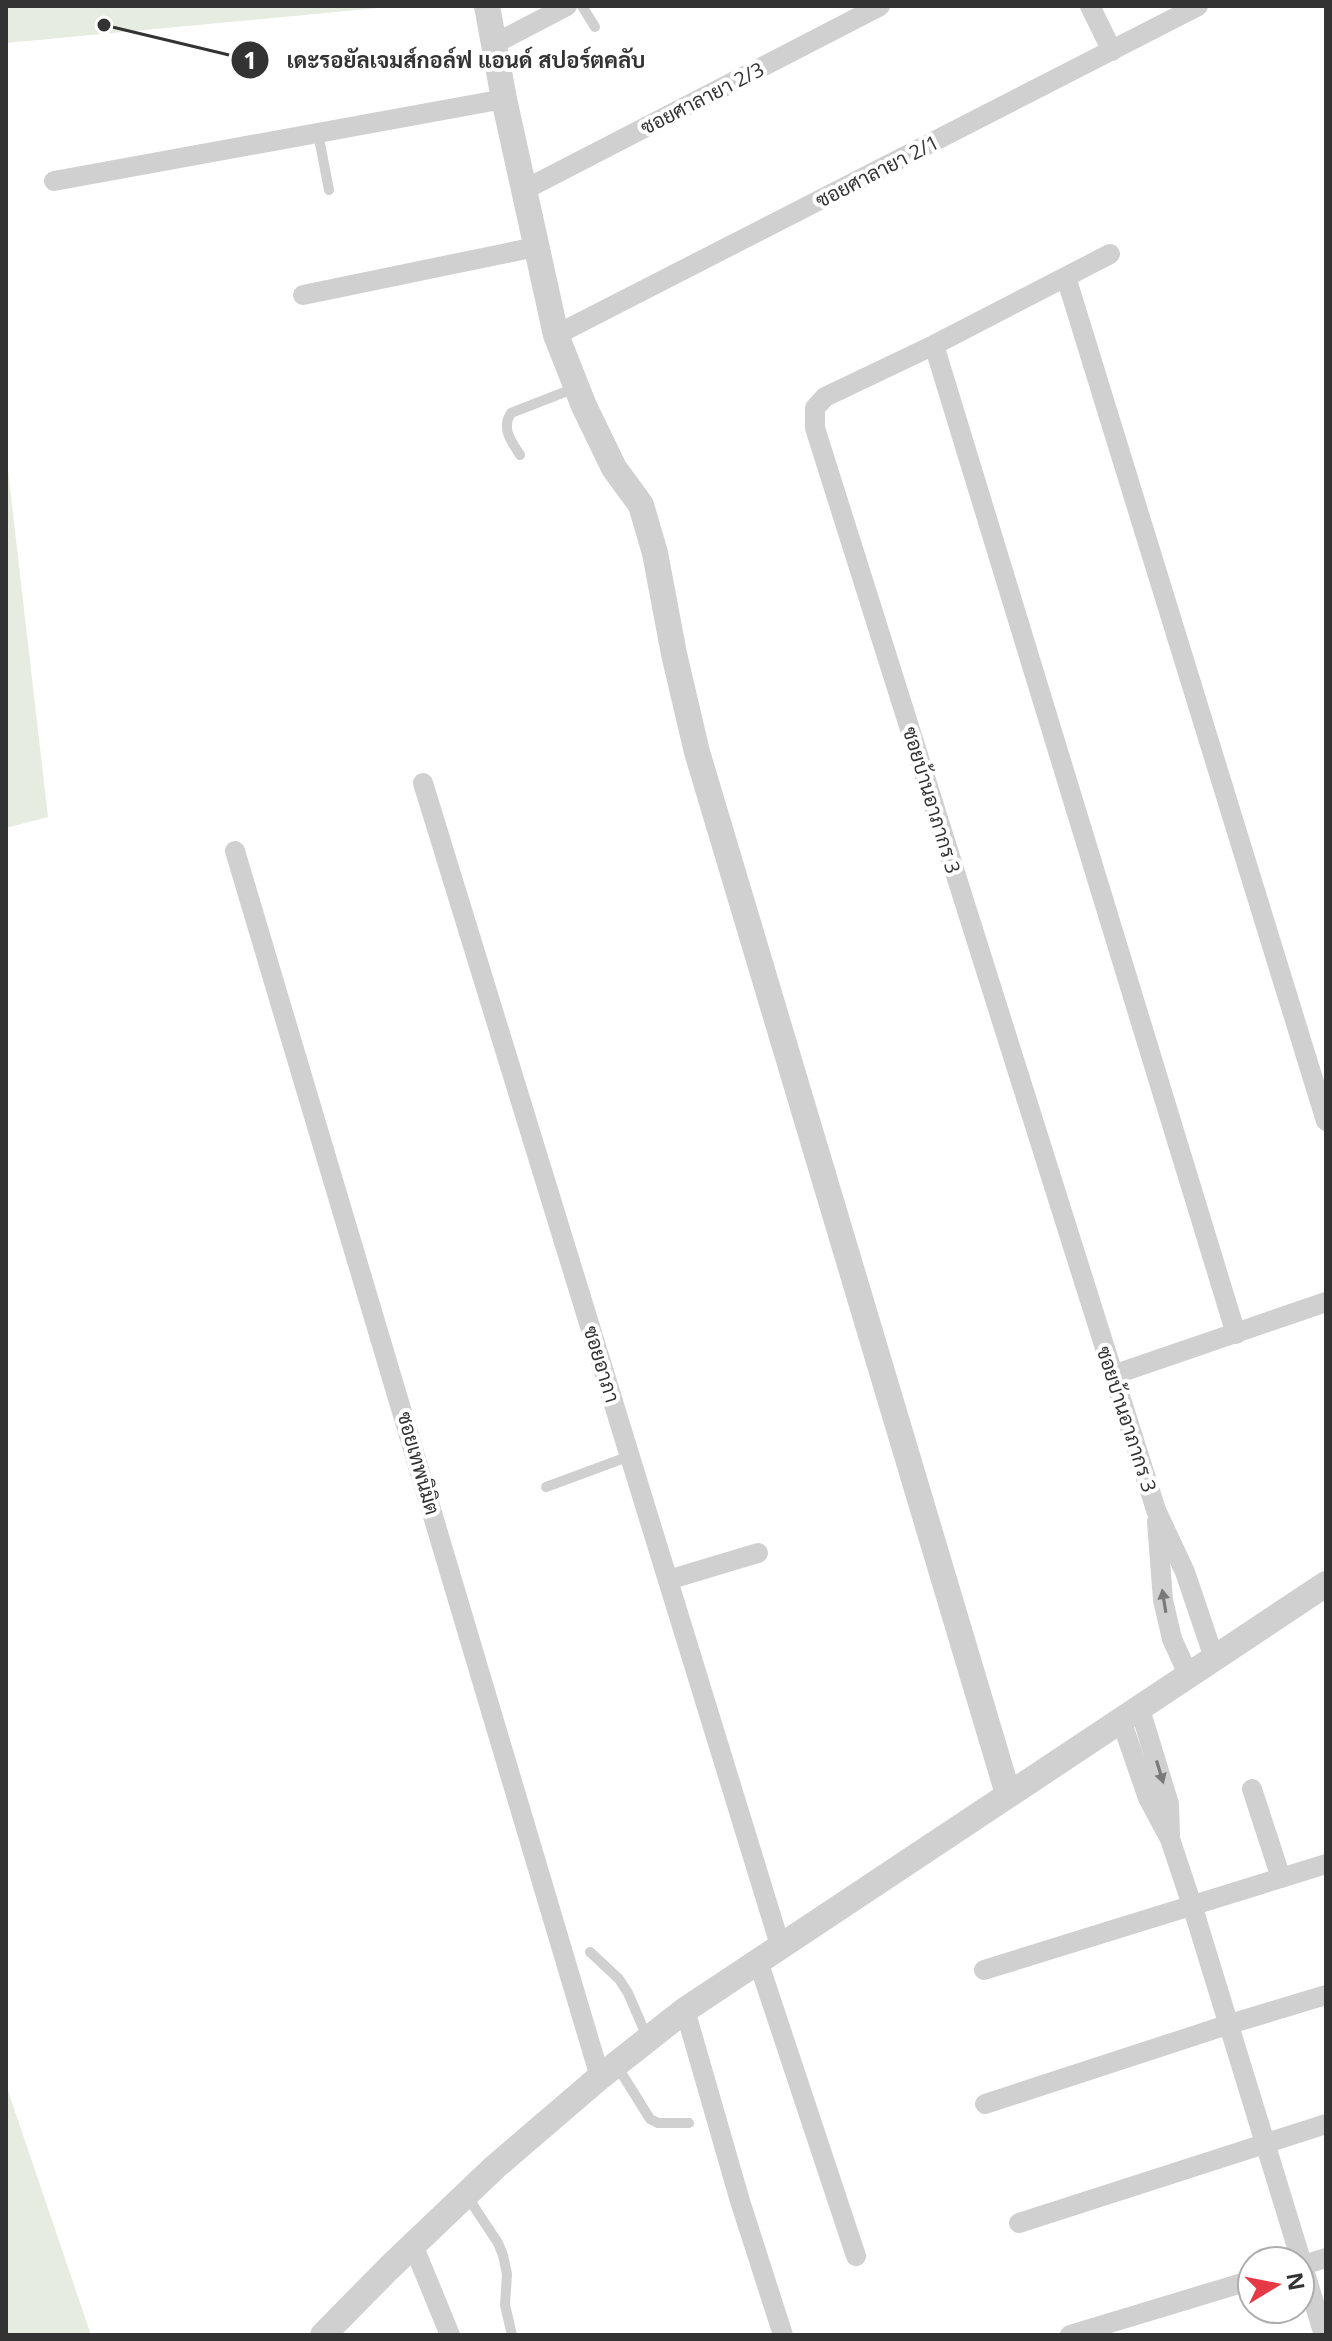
<svg xmlns="http://www.w3.org/2000/svg" width="1332" height="2341" font-family="'Open Sans',Sarabun,sans-serif">
<rect width="100%" height="100%" fill="#fff"/>
<g fill="#e6ecdf">
<polygon points="6,6 399,6 6,43"/>
<polygon points="6,453 48,817 6,828"/>
<polygon points="6,2085 91,2335 6,2335"/>
</g>
<g fill="none" stroke-linecap="round" stroke-linejoin="round">
<g stroke="#d0d0d0" stroke-width="10">
<polyline points="582,6 595,27"/>
<polyline points="318,133 329,190"/>
<path d="M520,455C511,441 501,428 511,413L575,388"/>
<polyline points="546,1487 630,1456"/>
<polyline points="590,1952 619,1979 628,1993 647,2037"/>
<polyline points="617,2066 650,2119 658,2123 689,2123"/>
<polyline points="467,2196 498,2243 503,2255 507,2274 505,2305 512,2335"/>
</g>
<g stroke="#d0d0d0" stroke-width="20">
<polyline points="1090,6 1112,51"/>
<polyline points="494,44 567,6"/>
<polyline points="54,181 504,99"/>
<polyline points="524,190 880,6"/>
<polyline points="1110,254 934,345 825,397 815,408 815,428 1156,1510 1185,1572 1214,1658"/>
<polyline points="1066,277 1326,1121"/>
<polyline points="303,295 536,247"/>
<polyline points="556,335 1198,6"/>
<polyline points="934,345 1236,1334"/>
<polyline points="423,783 780,1945"/>
<polyline points="235,851 600,2077"/>
<polyline points="1113,1375 1326,1302"/>
<polyline points="1157,1522 1163,1600 1172,1639 1188,1674"/>
<polyline points="668,1580 758,1553"/>
<polyline points="1139,1706 1169,1804 1170,1835"/>
<polyline points="1121,1720 1148,1798 1170,1839 1192,1905 1324,2335"/>
<polyline points="1252,1789 1281,1878"/>
<polyline points="758,1961 856,2256"/>
<polyline points="984,1970 1326,1864"/>
<polyline points="685,2010 740,2201 783,2335"/>
<polyline points="985,2104 1230,2024 1326,1995"/>
<polyline points="1019,2223 1326,2124"/>
<polyline points="413,2245 450,2335"/>
<polyline points="1300,2266 1326,2258"/>
<polyline points="1070,2335 1252,2280"/>
</g>
<g stroke="#d0d0d0" stroke-width="26">
<polyline points="487,6 504,99 556,335 584,406 614,468 641,505 655,553 674,654 697,752 1008,1794"/>
<polyline points="323,2335 389,2268 495,2167 600,2077 685,2010 1326,1584"/>
</g>
</g>
<defs><path id="oneway-solid" d="M-6-.8H1V-3.2L6.5 0L1 3.2V.8H-6Z" transform="scale(2)"/></defs>
<g fill="#7a7a7a">
<use href="#oneway-solid" transform="translate(1164 1601) rotate(-99)"/>
<use href="#oneway-solid" transform="translate(1160 1772) rotate(73)"/>
</g>
<g text-anchor="middle" dominant-baseline="central" stroke-width="8" stroke-linejoin="round" paint-order="stroke">
<g font-size="20" fill="#333" stroke="#fff">
<text transform="translate(702 98) rotate(-27)">ซอยศาลายา 2/3</text>
<text transform="translate(877 171) rotate(-27)">ซอยศาลายา 2/1</text>
<text transform="translate(932 800) rotate(73)">ซอยบ้านอาภากร 3</text>
<text transform="translate(602 1364) rotate(73)">ซอยอาภา</text>
<text transform="translate(1127 1419) rotate(72)">ซอยบ้านอาภากร 3</text>
<text transform="translate(419 1463) rotate(74)">ซอยเทพนิมิต</text>
</g>
</g>
<path fill="none" stroke="#333" stroke-width="3" d="M104 25L250 60"/>
<g fill="#333" stroke="#fff" stroke-width="3">
<circle cx="104" cy="25" r="8"/>
<circle cx="250" cy="60" r="20"/>
</g>
<g font-size="24" text-anchor="middle" font-weight="bold" fill="#fff">
<text x="250" y="69">1</text>
</g>
<g font-size="22" text-anchor="middle" font-weight="bold" fill="#333" stroke="#fff" stroke-width="8" stroke-linejoin="round" paint-order="stroke">
<text x="466" y="68">เดะรอยัลเจมส์กอล์ฟ แอนด์ สปอร์ตคลับ</text>
</g>
<rect width="1332" height="2341" fill="none" stroke="#333333" stroke-width="16"/>
<g transform="translate(1276 2285) rotate(80)"><circle r="38" fill="#ffffff" stroke="#adadad" stroke-width="2"/>
<path d="M0-6L14 30L0 20L-14 30Z" fill="#e63946"/>
<text y="-12" font-size="22" font-weight="bold" text-anchor="middle" fill="#333333">N</text>
</g>
</svg>
